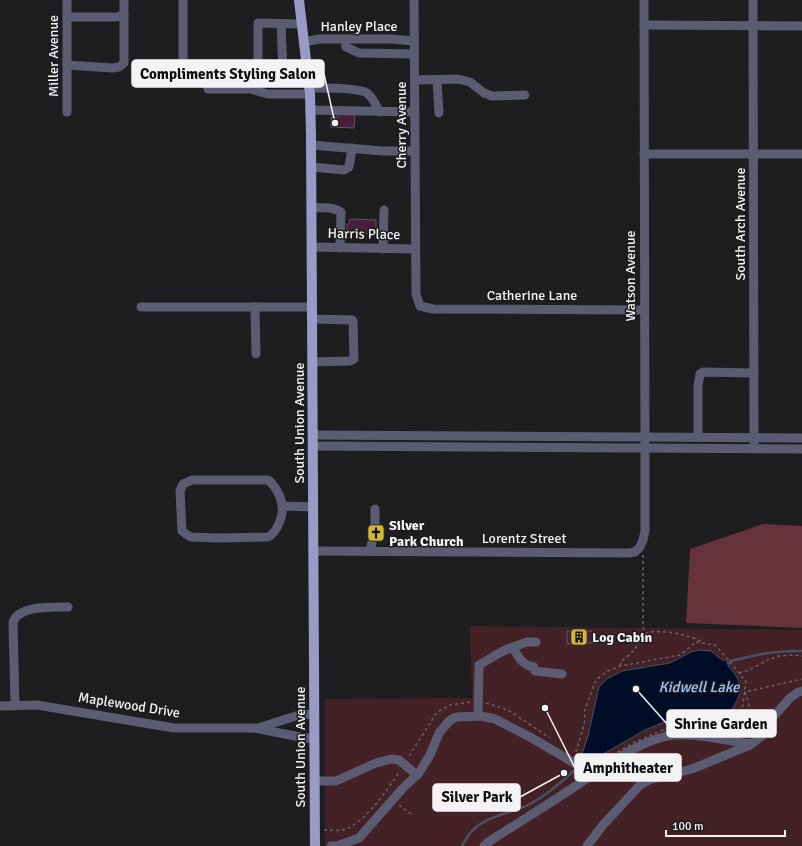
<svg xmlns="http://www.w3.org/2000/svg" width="802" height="846" font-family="Signika,sans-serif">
<rect width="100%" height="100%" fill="#1e1d20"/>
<polygon fill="#432127" points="470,626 802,630 802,846 325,846 325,699 472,698"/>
<polygon fill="#66323b" points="763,524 802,526 802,628 686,623 690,549"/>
<path fill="#000d27" stroke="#495264" d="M700,650L711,651L722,660H725L728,663V666C746,684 741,696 729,714L712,720L696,721L669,720L645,730L586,764L580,760L588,736L599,687L607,679L622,671L670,663L691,652Z"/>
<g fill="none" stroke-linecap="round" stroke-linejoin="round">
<g stroke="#495264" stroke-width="2.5">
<path d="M728,663L731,661C755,655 777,650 802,651"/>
<path d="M462,846C465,841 468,835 472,831C487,815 511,814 530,804C550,793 566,778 583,762"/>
</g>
</g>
<g fill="#481f3b" stroke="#5c585b">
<polygon points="338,114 355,115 354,128 331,127 331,117 338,117"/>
<polygon points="350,219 376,220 376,234 347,233 347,224 349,224"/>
<polygon points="567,631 592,631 593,643 567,644"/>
</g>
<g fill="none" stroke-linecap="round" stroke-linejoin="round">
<g stroke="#656467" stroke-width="1.5" stroke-dasharray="3 3" stroke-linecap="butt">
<polyline points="643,555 643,627 645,633"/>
<polygon points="696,642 715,645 731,663 746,682 742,710 729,721 695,729 668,728 633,743 603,761 588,764 578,758 575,755 584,725 585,718 584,712 596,680 606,672 620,666 680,655"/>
<path d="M620,666L621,662C625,658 631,654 635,649C638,644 639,638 645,634C655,627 695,636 704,643"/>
<path d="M739,673C754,670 765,659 780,656C787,655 795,655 802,656"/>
<polyline points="486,703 508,710 550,738"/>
<path d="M747,736C749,719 752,708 745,692L802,679"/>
<polyline points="409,756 437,712 450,705 470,702"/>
<polyline points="399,805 411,814"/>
<path d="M324,830C330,830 337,831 342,830C363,826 388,789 399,772"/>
</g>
<g stroke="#5b5c71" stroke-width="9">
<polyline points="414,0 416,294 420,306 433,309 644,310"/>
<polyline points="753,0 754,443"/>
<polyline points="67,17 116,17 124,15"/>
<polyline points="281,24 283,72"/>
<polyline points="302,24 258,23 258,70 286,72 308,71"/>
<polyline points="644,25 802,26"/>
<polyline points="345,39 346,47 359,53 414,54"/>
<polyline points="304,42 319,39 391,39 414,41"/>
<polyline points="67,65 112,68 119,67 124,63 124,0"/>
<polyline points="183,67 183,0"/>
<polyline points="415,80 458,79 470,82 484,93 492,96 525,95"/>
<polyline points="437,80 439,113"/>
<path d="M309,88C322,88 357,87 367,93C372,97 377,106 379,112"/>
<polyline points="208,89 250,89 268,94 310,94"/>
<polyline points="310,110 415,112"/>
<polyline points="67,112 67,0"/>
<polyline points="311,145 383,151 415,151"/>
<polyline points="644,154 802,154"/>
<polyline points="311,167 344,170 349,167 352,148"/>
<path d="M312,208C321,208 332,206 341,212L340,248"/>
<polyline points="312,247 415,249"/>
<polyline points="383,249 384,210"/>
<polyline points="141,307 312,307"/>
<polyline points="255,307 256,354"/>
<polyline points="312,319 352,320 353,321 354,359 350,361 313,362"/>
<polyline points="313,435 802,438"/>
<polyline points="698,437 698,386 700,374 703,372 754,373"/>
<polyline points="313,446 802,449"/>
<path d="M192,480H268C275,485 281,497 282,505C284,514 277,533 268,537L218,538L191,537L186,534L182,531L180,491L183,484Z"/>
<polyline points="282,506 313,507"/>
<polyline points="313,551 629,553 635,552 640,547 643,540 645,531 645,456 644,0"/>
<polyline points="370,551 375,530 375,509"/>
<polyline points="513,647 527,642 536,642"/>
<polyline points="0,706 37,705 174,728 254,728 305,738 314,738"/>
<path d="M15,706L13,623C17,605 54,607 68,607"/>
<path d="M478,716L479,665L501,652L513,647C517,656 523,666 534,667L535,671L562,674"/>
<polyline points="258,728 299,715 314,714"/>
<polyline points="314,781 336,781 376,763 391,759 399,760 417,775"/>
<path d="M331,846H337L359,838L403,788L419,773L430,755L439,733L449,721L456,717L481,716L495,719L530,737L593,774C614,761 639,743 663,737C687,730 726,741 751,744"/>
<path d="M484,846L487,843C522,820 558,799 593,774"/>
<polyline points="587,846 603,825 640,785 649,780 692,769 750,745 762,736 773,717 790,698 798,692 802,691"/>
</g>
<polyline stroke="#999ac6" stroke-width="10" points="299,0 310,94 311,136 315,846"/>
</g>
<defs>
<symbol id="church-square" viewBox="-11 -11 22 22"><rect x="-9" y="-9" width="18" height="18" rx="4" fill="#d3b635" stroke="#1e1d20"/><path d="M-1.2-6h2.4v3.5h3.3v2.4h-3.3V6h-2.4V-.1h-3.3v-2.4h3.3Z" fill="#111"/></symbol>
<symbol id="building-square" viewBox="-11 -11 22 22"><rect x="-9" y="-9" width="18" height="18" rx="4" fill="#d3b635" stroke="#1e1d20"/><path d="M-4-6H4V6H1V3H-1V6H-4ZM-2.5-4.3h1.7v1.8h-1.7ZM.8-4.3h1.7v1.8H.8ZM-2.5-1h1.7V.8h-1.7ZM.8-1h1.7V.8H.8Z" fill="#111"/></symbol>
</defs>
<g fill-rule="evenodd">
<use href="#church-square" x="366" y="523" width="20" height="20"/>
<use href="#building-square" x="569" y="627" width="20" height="20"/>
</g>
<g text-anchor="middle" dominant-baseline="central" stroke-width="3" stroke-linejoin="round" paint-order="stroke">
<g font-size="14" fill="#f4f2f4" stroke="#1e1d20">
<text x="359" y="26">Hanley Place</text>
<text transform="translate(53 56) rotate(-90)">Miller Avenue</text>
<text transform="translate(401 125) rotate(-90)">Cherry Avenue</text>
<text transform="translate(740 224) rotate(-90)">South Arch Avenue</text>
<text transform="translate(364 234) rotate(1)">Harris Place</text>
<text transform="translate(630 276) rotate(-90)">Watson Avenue</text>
<text x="532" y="295">Catherine Lane</text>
<text transform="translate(299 423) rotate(-90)">South Union Avenue</text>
<text x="524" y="538">Lorentz Street</text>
<text transform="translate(129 705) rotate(9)">Maplewood Drive</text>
<text transform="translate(300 747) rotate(-90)">South Union Avenue</text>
</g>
<g font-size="14" font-weight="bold" fill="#f4f2f4" stroke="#1e1d20" text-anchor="start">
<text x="389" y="525">Silver<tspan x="389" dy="16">Park Church</tspan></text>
<text x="592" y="637">Log Cabin</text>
</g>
<g font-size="15" font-style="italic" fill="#9bc4f6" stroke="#1e1d20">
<text x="699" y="687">Kidwell Lake</text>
</g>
</g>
<path fill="none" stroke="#f4f2f4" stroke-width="1.5" d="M335 123L324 74M636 689L667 724M545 708L575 768M564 773L520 797"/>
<g fill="#f4f2f4" stroke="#1e1d20" stroke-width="1.5">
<circle cx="335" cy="123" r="4"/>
<circle cx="636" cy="689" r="4"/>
<circle cx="545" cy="708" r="4"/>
<circle cx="564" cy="773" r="4"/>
</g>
<g fill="#f4f2f4" stroke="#f4f2f4" stroke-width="1.5">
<rect x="132" y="60" width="192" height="27" rx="4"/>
<rect x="667" y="710" width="109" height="27" rx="4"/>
<rect x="575" y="754" width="106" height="27" rx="4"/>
<rect x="433" y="784" width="87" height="27" rx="4"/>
</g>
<g font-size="15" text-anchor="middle" font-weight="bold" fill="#111">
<text x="228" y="79">Compliments Styling Salon</text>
<text x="721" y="729">Shrine Garden</text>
<text x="628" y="773">Amphitheater</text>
<text x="477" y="802">Silver Park</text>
</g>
<path d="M666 830v6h119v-6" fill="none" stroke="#f4f2f4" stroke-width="2"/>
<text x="672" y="830" font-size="12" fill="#f4f2f4" stroke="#1e1d20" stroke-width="3" paint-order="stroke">100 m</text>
</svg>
